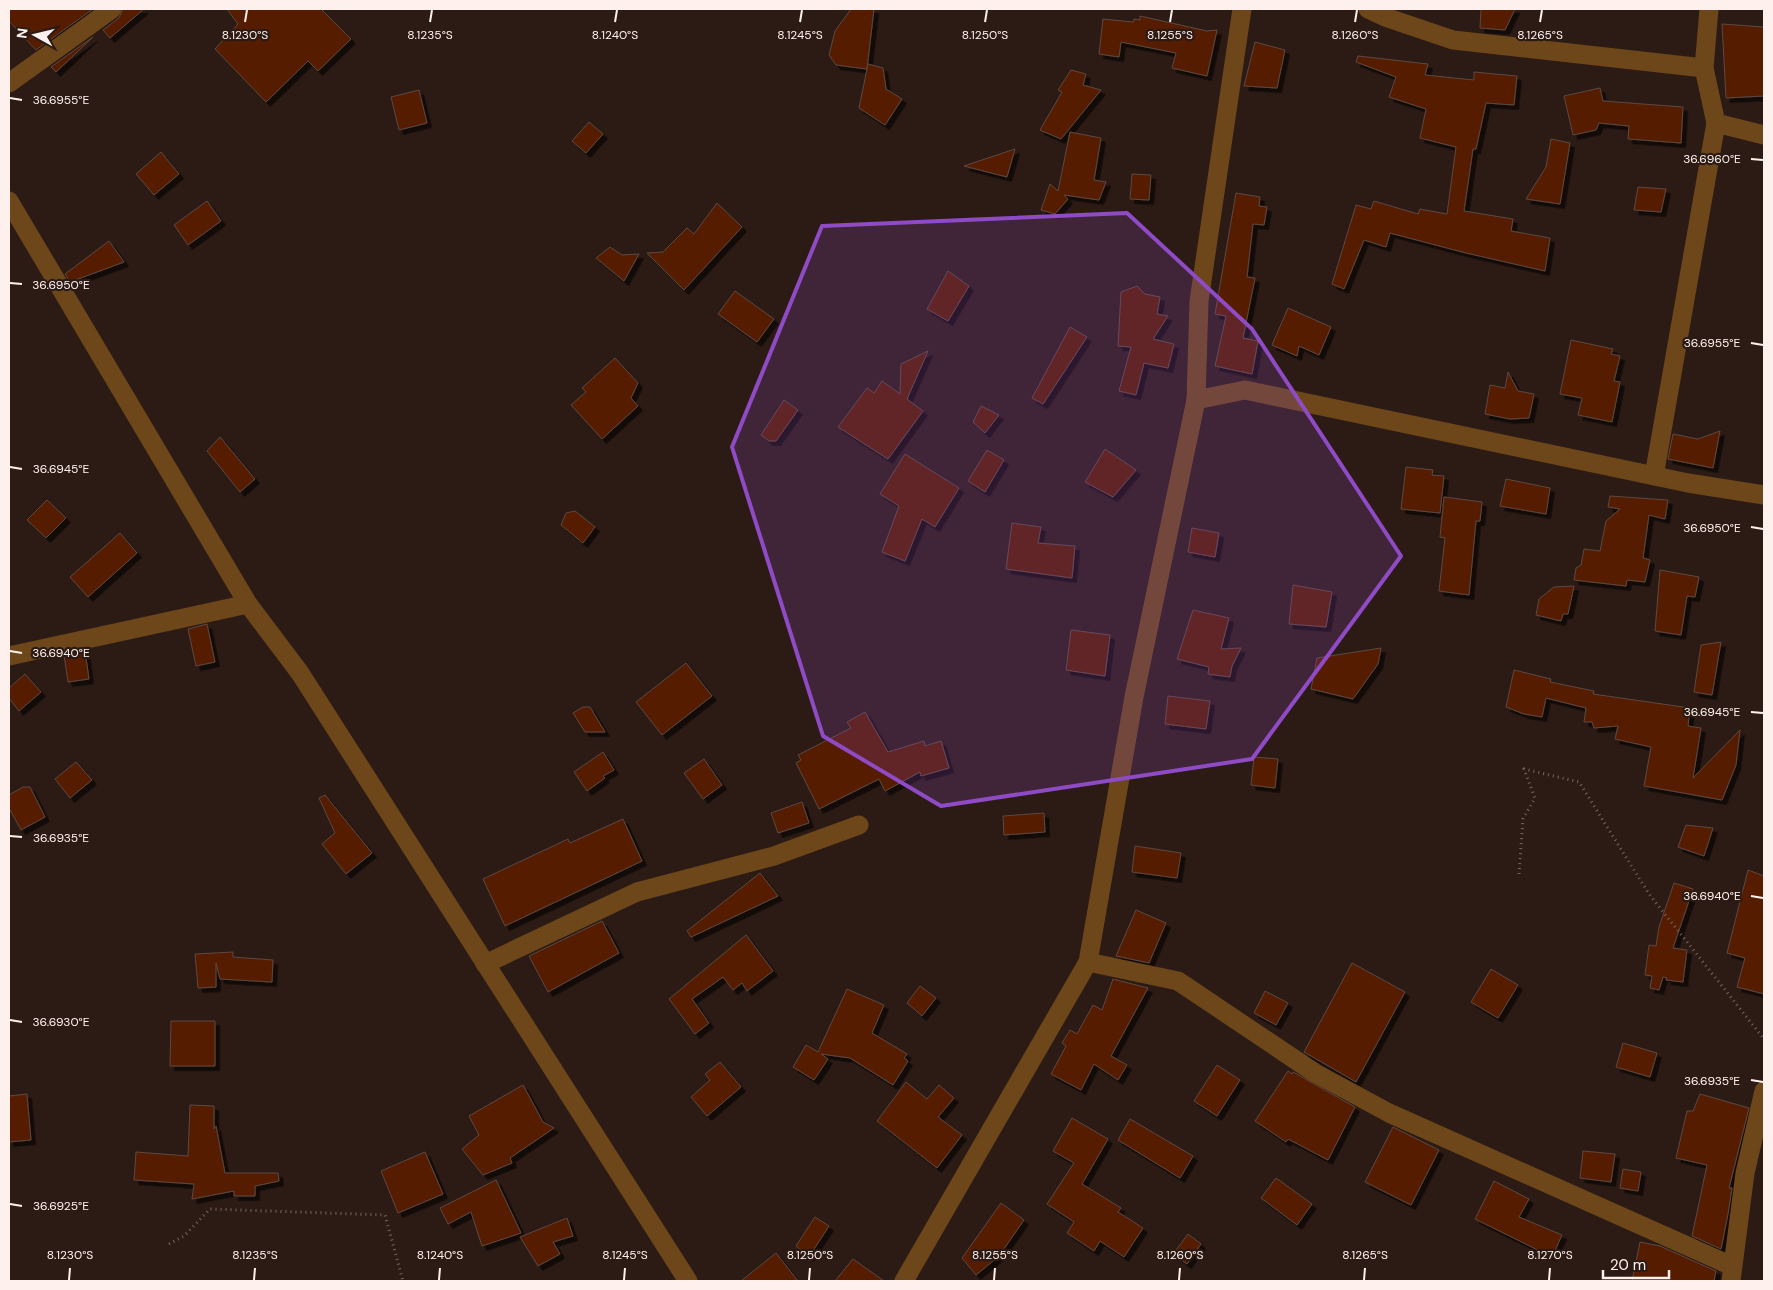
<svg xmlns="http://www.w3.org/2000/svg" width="1773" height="1290" font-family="'DM Sans',sans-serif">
<defs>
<filter id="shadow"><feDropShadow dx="4.5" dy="4.5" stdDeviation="0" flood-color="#0009"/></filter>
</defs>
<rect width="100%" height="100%" fill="#2c1b15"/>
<g fill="#571d03" stroke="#5c4841" filter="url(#shadow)">
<polygon points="9,9 93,9 36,50 9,21"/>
<polygon points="123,9 144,9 110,38 103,30 119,18"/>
<polygon points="227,9 321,9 351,39 318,71 308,61 266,102 215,49 238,24"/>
<polygon points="851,9 874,9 867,69 836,65 829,55 835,31"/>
<polygon points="1481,9 1515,9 1505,30 1480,28"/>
<polygon points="1140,16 1207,31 1217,30 1207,76 1172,68 1176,53 1121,42 1119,57 1099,54 1103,19 1133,22 1134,19 1140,20"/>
<polygon points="1722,24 1764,27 1764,96 1726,98"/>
<polygon points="93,37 56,72 51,67"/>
<polygon points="1255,42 1285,50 1277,88 1244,86"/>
<polygon points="1358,56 1428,64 1425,75 1474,80 1474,72 1517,76 1514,105 1486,103 1476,149 1473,149 1464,211 1513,219 1511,231 1550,238 1545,271 1466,253 1390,233 1386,247 1364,240 1344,289 1332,284 1356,205 1371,209 1374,201 1418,214 1420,209 1447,214 1456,147 1420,138 1426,109 1389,97 1396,77 1356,62"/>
<polygon points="868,64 883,68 886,89 902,99 885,125 859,108"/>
<polygon points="1071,70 1086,74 1083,85 1101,90 1061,139 1040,130 1062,92 1058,90"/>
<polygon points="1600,88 1603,101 1683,107 1681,143 1628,139 1629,126 1599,123 1596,130 1573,135 1564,96"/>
<polygon points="419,90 427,123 399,130 391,97"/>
<polygon points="589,122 603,134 586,153 572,141"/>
<polygon points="1070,132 1101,138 1094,180 1106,182 1099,200 1064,195 1068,199 1055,214 1041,210 1050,184 1058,191"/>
<polygon points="1551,139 1570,143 1560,204 1526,199 1546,167"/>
<polygon points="1015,149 1007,177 964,166"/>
<polygon points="161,152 179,174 154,195 136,174"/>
<polygon points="1132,174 1151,175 1149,200 1130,199"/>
<polygon points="1638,187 1666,189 1661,212 1634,210"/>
<polygon points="1236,193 1260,197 1259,206 1267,207 1264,225 1253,224 1247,277 1255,278 1243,338 1258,341 1252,374 1215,366 1226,316 1215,314"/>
<polygon points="207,201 221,221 188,245 174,225"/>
<polygon points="717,203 742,227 684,290 647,253 663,252 687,228 694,234"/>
<polygon points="109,241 124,262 70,282 65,274"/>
<polygon points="610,247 622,255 639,254 624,281 596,258"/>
<polygon points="948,271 969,286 948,321 927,309"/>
<polygon points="1137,286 1145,294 1160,297 1157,314 1168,316 1153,339 1174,344 1168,368 1144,363 1136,395 1119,391 1131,347 1118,346 1121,292"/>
<polygon points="735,291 774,319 757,342 718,314"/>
<polygon points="1288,308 1331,327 1319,355 1299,346 1297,356 1272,345"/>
<polygon points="1070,327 1087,337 1043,404 1032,398"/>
<polygon points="1571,340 1613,349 1611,354 1620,356 1614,381 1620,382 1612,422 1578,415 1582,398 1560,394"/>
<polygon points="928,351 907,399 923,411 888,459 838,427 867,388 874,393 882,381 900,394 901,364"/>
<polygon points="615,358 638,383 631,398 638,406 602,439 571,405 586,392 582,388"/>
<polygon points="1508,372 1518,391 1534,394 1529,418 1510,419 1485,414 1490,385 1505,388"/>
<polygon points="784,400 798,410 776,441 769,441 761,435"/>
<polygon points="981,406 999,415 985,433 973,422"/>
<polygon points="1720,431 1713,468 1668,459 1673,434 1698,439"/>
<polygon points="220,437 255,479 240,492 207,451"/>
<polygon points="1105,449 1136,470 1113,497 1085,482"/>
<polygon points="987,450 1004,460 985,492 968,481"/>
<polygon points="905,454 959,488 935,527 922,519 905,561 882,552 899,506 880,494"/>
<polygon points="1406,467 1433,470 1432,475 1444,476 1440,513 1401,509"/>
<polygon points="1506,479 1550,488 1546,514 1500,506"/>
<polygon points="1610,496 1668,500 1665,519 1649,515 1643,558 1650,560 1645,582 1627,580 1626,586 1574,580 1576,568 1581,565 1584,549 1600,551 1606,521 1620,509 1608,507"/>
<polygon points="1444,497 1482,502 1480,521 1476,521 1469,595 1439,591 1445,538 1440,537"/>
<polygon points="47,500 66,518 46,538 27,520"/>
<polygon points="575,511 595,527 583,543 561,525 566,513"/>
<polygon points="1012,523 1041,527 1038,543 1075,546 1072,578 1006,569"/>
<polygon points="1192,528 1219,533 1215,557 1188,552"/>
<polygon points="120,533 137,553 88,597 70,577"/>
<polygon points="1660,570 1699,577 1695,597 1687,596 1681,635 1655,631"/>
<polygon points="1293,585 1332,592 1326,627 1289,624"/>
<polygon points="1574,586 1568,614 1563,614 1561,621 1536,615 1539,599 1554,587"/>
<polygon points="1193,610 1229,618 1221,649 1241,648 1232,666 1230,677 1208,674 1209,667 1177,659"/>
<polygon points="207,624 215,662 196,666 188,629"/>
<polygon points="1071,630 1110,635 1105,676 1066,670"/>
<polygon points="1721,642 1712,695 1694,692 1701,645"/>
<polygon points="1381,648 1378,664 1353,699 1311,689 1317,658"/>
<polygon points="85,651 89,679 68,682 64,655"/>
<polygon points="686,663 712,696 662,735 636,702"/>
<polygon points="1514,670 1551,679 1550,682 1594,691 1593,694 1690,708 1688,726 1701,728 1693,778 1740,730 1736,765 1722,800 1644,786 1651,747 1615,739 1618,726 1594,728 1592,722 1584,722 1586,708 1546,698 1542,717 1524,714 1506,707"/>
<polygon points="25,674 41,692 19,711 9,698 9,688"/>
<polygon points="1168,696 1210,701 1206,729 1165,724"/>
<polygon points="583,707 590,707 605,732 585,732 573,713"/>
<polygon points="865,712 888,752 924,741 925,746 941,741 949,768 921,776 920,772 885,791 879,779 819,809 796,763 801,760 798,755 851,728 847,722"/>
<polygon points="603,752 614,770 603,776 605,778 587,791 574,772"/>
<polygon points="1254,757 1278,759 1275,788 1251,785"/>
<polygon points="704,759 722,785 703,799 684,773"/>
<polygon points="76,762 92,780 70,798 55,779"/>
<polygon points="23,787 30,787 45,817 21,830 9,808 9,795"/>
<polygon points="325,795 372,853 346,874 322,844 335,833 319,798"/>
<polygon points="802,802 809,823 778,833 771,813"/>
<polygon points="1044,813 1045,832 1004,835 1003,816"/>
<polygon points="623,819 642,861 505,926 483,879 568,839 570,843"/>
<polygon points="1686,825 1713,828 1704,856 1678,847"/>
<polygon points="1135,846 1181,853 1177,878 1132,872"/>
<polygon points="1748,870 1764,876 1764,994 1737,987 1745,958 1727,953"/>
<polygon points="760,873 778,896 691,937 687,931"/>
<polygon points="1674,883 1693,889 1673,948 1687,950 1683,982 1666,980 1667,978 1663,977 1659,990 1650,988 1652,976 1645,975 1649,945 1656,946 1659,927"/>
<polygon points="1136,910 1166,923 1149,963 1116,956"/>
<polygon points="602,921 619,953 548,992 529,956"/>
<polygon points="746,935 773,971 747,991 742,983 733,990 723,977 692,999 709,1023 695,1034 669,999"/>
<polygon points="233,952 233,957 273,960 272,982 220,979 216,963 216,987 198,988 195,954"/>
<polygon points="1352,963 1405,992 1356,1082 1304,1052"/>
<polygon points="1491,969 1518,985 1498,1018 1471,1002"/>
<polygon points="1113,979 1148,988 1111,1056 1127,1065 1118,1080 1094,1064 1081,1090 1051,1074 1066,1046 1062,1043 1070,1030 1077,1034 1093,1005 1102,1010"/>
<polygon points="920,986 936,998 922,1016 907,1003"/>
<polygon points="847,989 884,1005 872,1033 907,1054 904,1058 908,1061 893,1085 850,1058 821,1054 828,1059 814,1080 793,1067 806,1045 818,1052"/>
<polygon points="1265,991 1288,1003 1276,1025 1254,1013"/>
<polygon points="171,1021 215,1021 215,1066 170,1066"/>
<polygon points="1623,1043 1657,1053 1650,1077 1616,1067"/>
<polygon points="720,1062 741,1087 707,1116 691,1097 710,1080 705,1074"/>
<polygon points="1217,1065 1240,1080 1217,1116 1194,1101"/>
<polygon points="1288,1071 1292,1074 1293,1072 1355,1107 1328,1160 1288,1139 1286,1142 1255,1121"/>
<polygon points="906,1082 927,1099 939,1085 954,1098 938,1117 962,1135 937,1168 877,1121"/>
<polygon points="523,1085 543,1122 554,1128 510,1158 512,1163 483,1175 462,1149 479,1135 469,1116"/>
<polygon points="27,1094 31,1140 9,1142 9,1096"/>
<polygon points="1700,1094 1749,1108 1729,1188 1732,1188 1728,1214 1721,1249 1692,1236 1707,1165 1676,1158 1687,1111 1693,1111"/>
<polygon points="190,1105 214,1106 214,1129 216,1126 225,1173 278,1173 279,1181 255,1186 255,1196 234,1196 234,1191 192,1199 194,1184 134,1180 136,1152 188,1156"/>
<polygon points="1072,1118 1108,1139 1082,1184 1121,1208 1118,1212 1143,1228 1124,1257 1100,1241 1094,1251 1067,1233 1074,1222 1047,1204 1074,1163 1053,1151"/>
<polygon points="1130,1119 1193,1156 1180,1178 1118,1140"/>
<polygon points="1393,1127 1439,1150 1411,1205 1365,1182"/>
<polygon points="1583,1151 1615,1154 1611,1182 1580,1178"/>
<polygon points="425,1152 443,1194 398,1213 381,1171"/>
<polygon points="1623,1169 1641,1172 1638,1191 1620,1188"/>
<polygon points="1276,1178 1312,1204 1297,1225 1261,1198"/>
<polygon points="496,1180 521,1233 482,1246 471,1212 448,1224 440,1208"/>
<polygon points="1494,1181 1529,1199 1519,1217 1562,1235 1552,1257 1475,1219"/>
<polygon points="1001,1203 1024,1220 999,1256 976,1275 962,1258"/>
<polygon points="815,1217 829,1226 809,1257 796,1246"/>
<polygon points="567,1218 573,1236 553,1242 560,1254 538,1266 520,1237"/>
<polygon points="1188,1234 1201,1244 1187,1264 1173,1254"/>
<polygon points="1640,1242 1660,1246 1716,1271 1714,1281 1632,1281"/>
<polygon points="776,1253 798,1281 741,1281"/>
<polygon points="853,1259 884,1281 835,1281"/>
</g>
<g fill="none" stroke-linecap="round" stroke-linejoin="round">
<g stroke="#756661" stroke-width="3" stroke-dasharray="1 4" stroke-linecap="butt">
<polyline points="1519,874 1523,819 1535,798 1524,769 1579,782 1649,894 1764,1039"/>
<polyline points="169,1244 184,1236 210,1209 385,1215 403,1281"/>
</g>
<g stroke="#6d471a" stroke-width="19">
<polyline points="1368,9 1385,17 1453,40 1704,68"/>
<polyline points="9,83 112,9"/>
<polyline points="1716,123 1764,135"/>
<polyline points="9,201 248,604 300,673 688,1281"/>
<polyline points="1196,400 1199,301 1242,9"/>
<polyline points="1654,476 1716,123 1704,68 1709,9"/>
<polyline points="9,656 248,604"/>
<polyline points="1088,962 1178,981 1315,1073 1389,1113 1732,1266"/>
<polyline points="485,964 637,892 774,856 859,825"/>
<polyline points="904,1281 1088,962 1134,697 1196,400 1245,390 1688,483 1764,495"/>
<polyline points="1731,1281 1745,1173 1764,1091"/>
</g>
</g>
<path fill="#8f4ac6" fill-opacity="0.2" stroke="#8f4ac6" stroke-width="4" stroke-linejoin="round" d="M1127,213L1252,329L1401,556L1252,759L941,806L823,736L732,447L822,226Z"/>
<path fill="none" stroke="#fef1ed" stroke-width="2" d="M245,22L247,10M430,22L432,10M615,22L617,10M800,22L802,10M985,22L987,10M1170,22L1172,10M1355,22L1357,10M1540,22L1542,10M10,98L22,100M1751,159L1763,160M10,283L22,284M1751,343L1763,345M10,467L22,469M1751,527L1763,529M10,651L22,653M1751,712L1763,713M10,836L22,837M1751,896L1763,898M10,1020L22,1022M1751,1080L1763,1082M10,1204L22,1206M69,1280L70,1268M254,1280L255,1268M439,1280L440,1268M624,1280L625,1268M809,1280L810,1268M994,1280L995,1268M1179,1280L1180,1268M1364,1280L1365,1268M1549,1280L1550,1268"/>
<g font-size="12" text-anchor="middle" fill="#fef1ed" stroke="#2c1b15" stroke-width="4.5" stroke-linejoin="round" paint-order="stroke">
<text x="245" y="39">8.1230°S</text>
<text x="430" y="39">8.1235°S</text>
<text x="615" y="39">8.1240°S</text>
<text x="800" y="39">8.1245°S</text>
<text x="985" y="39">8.1250°S</text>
<text x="1170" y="39">8.1255°S</text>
<text x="1355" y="39">8.1260°S</text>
<text x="1540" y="39">8.1265°S</text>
<text x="61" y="104">36.6955°E</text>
<text x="1712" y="163">36.6960°E</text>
<text x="61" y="289">36.6950°E</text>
<text x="1712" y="347">36.6955°E</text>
<text x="61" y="473">36.6945°E</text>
<text x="1712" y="532">36.6950°E</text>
<text x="61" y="657">36.6940°E</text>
<text x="1712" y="716">36.6945°E</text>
<text x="61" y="842">36.6935°E</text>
<text x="1712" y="900">36.6940°E</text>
<text x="61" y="1026">36.6930°E</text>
<text x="1712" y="1085">36.6935°E</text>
<text x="61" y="1210">36.6925°E</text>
<text x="70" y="1259">8.1230°S</text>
<text x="255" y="1259">8.1235°S</text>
<text x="440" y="1259">8.1240°S</text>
<text x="625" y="1259">8.1245°S</text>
<text x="810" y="1259">8.1250°S</text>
<text x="995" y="1259">8.1255°S</text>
<text x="1180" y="1259">8.1260°S</text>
<text x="1365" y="1259">8.1265°S</text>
<text x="1550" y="1259">8.1270°S</text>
</g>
<rect width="1773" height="1290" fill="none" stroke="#fef1ed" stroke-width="20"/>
<g transform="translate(35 35) rotate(278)" stroke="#2c1b15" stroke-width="4" paint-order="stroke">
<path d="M0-4L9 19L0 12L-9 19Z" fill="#fef1ed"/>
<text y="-8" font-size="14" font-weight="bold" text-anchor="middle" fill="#fef1ed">N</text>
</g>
<path d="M1603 1270v8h66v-8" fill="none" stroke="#fef1ed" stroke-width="2.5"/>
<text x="1610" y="1270" font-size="15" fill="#fef1ed" stroke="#2c1b15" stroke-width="4" paint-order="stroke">20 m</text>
</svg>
